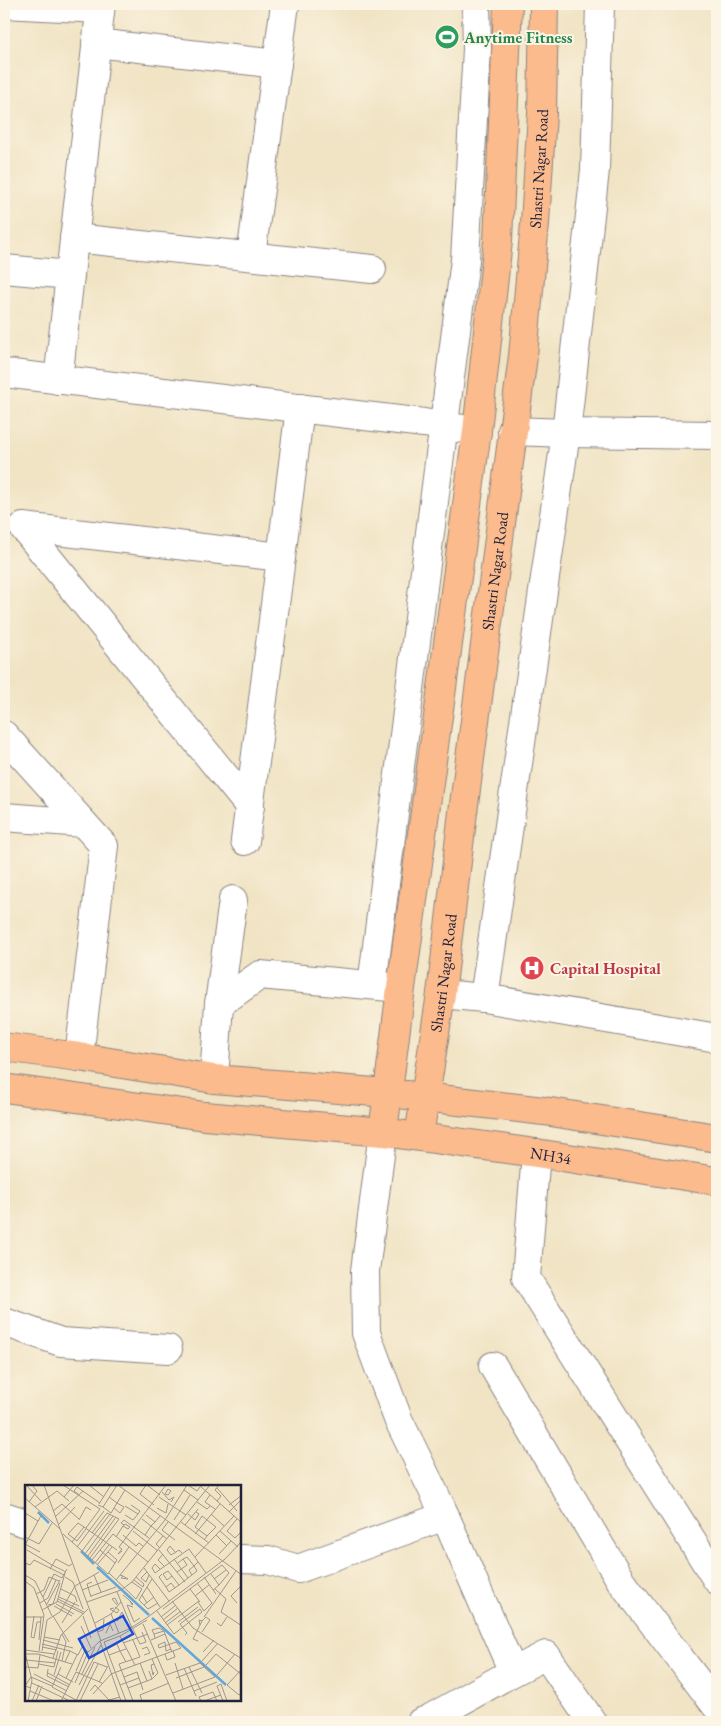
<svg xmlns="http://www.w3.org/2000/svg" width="721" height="1726" font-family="'EB Garamond',serif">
<rect width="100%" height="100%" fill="#fcf5e5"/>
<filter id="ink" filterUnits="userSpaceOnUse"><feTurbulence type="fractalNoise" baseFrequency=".02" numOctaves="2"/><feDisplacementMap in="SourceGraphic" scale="10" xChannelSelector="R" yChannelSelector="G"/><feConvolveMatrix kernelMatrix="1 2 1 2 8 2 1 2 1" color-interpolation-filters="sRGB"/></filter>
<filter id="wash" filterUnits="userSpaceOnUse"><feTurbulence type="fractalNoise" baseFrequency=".0096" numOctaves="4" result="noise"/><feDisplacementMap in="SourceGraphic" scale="20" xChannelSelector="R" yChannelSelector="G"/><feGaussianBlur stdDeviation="1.12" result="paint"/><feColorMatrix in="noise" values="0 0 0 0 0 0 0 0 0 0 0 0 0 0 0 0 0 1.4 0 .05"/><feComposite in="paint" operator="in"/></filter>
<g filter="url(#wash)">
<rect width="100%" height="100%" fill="#f1e4c5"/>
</g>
<g filter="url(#ink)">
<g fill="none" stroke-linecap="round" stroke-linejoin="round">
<defs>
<g id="minor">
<polyline points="4,4 100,9"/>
<polyline points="600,4 595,170 566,433 717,435"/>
<polyline points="96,43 277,64"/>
<polyline points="74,238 372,269"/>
<polyline points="251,256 285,4"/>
<polyline points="4,269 70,275"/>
<polyline points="4,373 424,423 477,431"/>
<polyline points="58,380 101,4"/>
<polyline points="512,431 566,433 484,998 717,1038"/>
<polyline points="4,735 104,846 79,1057"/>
<polyline points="250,807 23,527 281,557"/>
<polyline points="4,817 83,823"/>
<polyline points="245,841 300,408"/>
<polyline points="372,985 465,260 477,49 476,4"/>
<polyline points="441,994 484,998"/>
<polyline points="219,1004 260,975 390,987"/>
<polyline points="214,1079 219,1004 233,900"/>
<polyline points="383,1132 365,1271 366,1333 398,1419 442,1509 513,1672 427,1720 421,1722"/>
<polyline points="536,1153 526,1278 717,1580"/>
<polyline points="4,1322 61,1342 168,1349"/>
<polyline points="493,1366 621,1581 717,1707"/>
<polyline points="4,1516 26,1523"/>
<polyline points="240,1559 268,1560 298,1569 445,1516"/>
<polyline points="513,1672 546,1655 592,1722"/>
</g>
<g id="major">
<polyline points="4,1047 79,1057 214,1079 387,1093"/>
<polyline points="4,1088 205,1116 383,1132"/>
</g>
<g id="highway">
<path id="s1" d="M508,4L498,241L477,431L401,988L383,1132L536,1153L717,1181"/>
<polyline points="406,1095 544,1111 717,1138"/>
<path id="s2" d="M419,1136L441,994L463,812L523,356L535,223L542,114L544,4"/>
</g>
</defs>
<use href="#minor" stroke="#8a8380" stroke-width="30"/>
<use href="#major" stroke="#8a8380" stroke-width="30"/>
<use href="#highway" stroke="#8a8380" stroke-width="30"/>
<use href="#minor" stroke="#fff" stroke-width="28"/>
<use href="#major" stroke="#fbbb8c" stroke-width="28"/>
<use href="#highway" stroke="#fbbb8c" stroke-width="28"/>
</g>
</g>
<defs>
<symbol id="stadium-disc" viewBox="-11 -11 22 22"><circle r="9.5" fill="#2e9e5b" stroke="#fcf5e5"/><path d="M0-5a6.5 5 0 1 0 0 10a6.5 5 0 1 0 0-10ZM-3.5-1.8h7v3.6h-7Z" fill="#fff"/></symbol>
<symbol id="hospital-disc" viewBox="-11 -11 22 22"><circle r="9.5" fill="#e0444e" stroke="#fcf5e5"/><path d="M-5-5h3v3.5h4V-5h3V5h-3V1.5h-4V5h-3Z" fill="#fff"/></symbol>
</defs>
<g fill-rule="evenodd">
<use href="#stadium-disc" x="433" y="23" width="28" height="28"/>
<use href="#hospital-disc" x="518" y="954" width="28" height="28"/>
</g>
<g text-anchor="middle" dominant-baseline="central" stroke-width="4" stroke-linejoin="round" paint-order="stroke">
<g font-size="16" font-weight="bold" fill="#27864d" stroke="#fcf5e5" text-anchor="start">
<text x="464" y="37">Anytime Fitness</text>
</g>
<g font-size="16" fill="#22223b" stroke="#fcf5e5">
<text stroke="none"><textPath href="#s2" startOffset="975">Shastri Nagar Road</textPath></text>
<text stroke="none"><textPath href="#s2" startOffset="570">Shastri Nagar Road</textPath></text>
<text stroke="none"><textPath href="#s2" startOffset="165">Shastri Nagar Road</textPath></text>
<text stroke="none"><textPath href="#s1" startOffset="1305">NH34</textPath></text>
</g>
<g font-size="16" font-weight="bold" fill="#be3a42" stroke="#fcf5e5" text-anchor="start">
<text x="550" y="968">Capital Hospital</text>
</g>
</g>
<g transform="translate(25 1485)">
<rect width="216" height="216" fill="#f1e4c5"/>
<path fill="none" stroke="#64a7d8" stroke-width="2.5" d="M13,27L24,38M56,66L69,79M72,82L124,130M127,133L201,200"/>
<path fill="none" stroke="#9e968e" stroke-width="1" d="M1,0L16,16M19,0L76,156M38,0L75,24M64,0L79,12M93,0L217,90M121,0L115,9L129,20M122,0L135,10M163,0L172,6L175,2M174,0L217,38M192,3L212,26M143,4L146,6L143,10L140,9ZM159,5L173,15M137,7L144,15L149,12L146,17M53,9L49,6L52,2L75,18M185,10L180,17L190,24M39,12L49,0M84,12L92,18L100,5M134,12L161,30M0,13L35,44M192,16L196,11L190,5L194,0M4,17L12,6L7,0M172,17L182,24L185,21M74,19L86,0M73,20L78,22L92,0M204,20L217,10M100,21L113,29L115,26L106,20M10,22L32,6L44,16M78,22L86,28L92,18L99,22L95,28L89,23M132,23L141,28L143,19M28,26L37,19L54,34M204,27L217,14M0,28L13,36M163,29L170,35L174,29L171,27M186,29L199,41M100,30L108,35L113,29M121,30L130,37L135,31M30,32L58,6M117,34L126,41L120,50M212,34L202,46L210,53L217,46M54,35L61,22L66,25M149,35L165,10M130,37L126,41L142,54M143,37L137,45L150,55M156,37L184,58M33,40L50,22M99,40L96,38L99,35L124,53M160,40L173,24M61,43L75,24M108,46L133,66M195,46L213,62M38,49L83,89L92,75L83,67M43,49L52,56L61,44M43,49L53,38L59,42M170,49L195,19M98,50L111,61L114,58L118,61M191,50L202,61M0,52L14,59L27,38M91,52L98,41L100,39L105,42L103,44L98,41M179,55L182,51L191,42L177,31L170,42L182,51M47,57L59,42L92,65M0,59L15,67M0,60L17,29M52,62L79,26M135,63L131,59L138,51M2,65L27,80M75,65L90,78M134,65L160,97M57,66L85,29M97,66L93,69L97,64L94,62L141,0M150,67L145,61L142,65L146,70L151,67L154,65L157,68M60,69L88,31M138,69L133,75L139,81M194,69L206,56M63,71L91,32M170,72L209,31M65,73L94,34L82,28L67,48M149,74L163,93M158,74L162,72L169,81L173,77M67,75L88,49L123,77M0,78L5,80L9,75L39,90M70,78L84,60M93,78L104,62M27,80L41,87M72,80L87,62M119,83L144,116M25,84L31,74L44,81L47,79M135,84L130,79L127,83L130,88L164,64L181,88M122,87L116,93L121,97L124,90M152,87L162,80L158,74L153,78M84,88L111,114L117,104L107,97M137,89L134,92L141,102M186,89L194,100L188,105M0,90L10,96L27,131M69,90L76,107M95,90L98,91L103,94L96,93L98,91M147,91L143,86L138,89L142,95L147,91L154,100L172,86L169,81L164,85L167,90M40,92L48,97L58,124M179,92L191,109M189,94L201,85M91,95L140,35L162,0M109,95L118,102L119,99L111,92M0,96L9,103L19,130L14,166M172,98L187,118L179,126L173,117M122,102L135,122M150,103L146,98L141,102L144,107L154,100M36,104L50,111L52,117M165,104L175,117M190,104L201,114L196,127L217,141M57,105L83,95M92,107L107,143M11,109L19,105L24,92L34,96M98,110L103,114L108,119L107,120L105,116M117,110L114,115L119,120L129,112M66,111L91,102M170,111L184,100M18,112L29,89L37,93L42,84M34,112L54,121M66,112L62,99L67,97M33,114L59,127M32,116L59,129M147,116L168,143L217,174M62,117L96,105L107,97L185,0M15,118L23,113L31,95M122,118L117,110L127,94M212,118L206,111L217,100M22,119L35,95M31,119L49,129M23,120L28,119L35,98M92,120L87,114L90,113L93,119M119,120L123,124L133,118M29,121L47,131M108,122L102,120L109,137L115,133M89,123L85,124L92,128L94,125L90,122M138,124L197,80L204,88L194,100M17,125L32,117L40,88M132,126L149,149L177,127L175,124M28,131L44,157M58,131L66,153M0,132H18M136,132L151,120M179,132L211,86M138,135L153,123M92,136L97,127L100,133M153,137L173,122M37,138L50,117M70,138L86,129M140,138L156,126M192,138L196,141L202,132M118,139L151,216M142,140L174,116M56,141L66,163M108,144L112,153L123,149M72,147L78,145L79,134M177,147L185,135L181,132L177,136M81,148L85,139L88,146M94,148L86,129L96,117M37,149L41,157L37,176M129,149L127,145L134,143L139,146M160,150L162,148L155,139L175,124M95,151L79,157L101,216M6,152L9,153L12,137H15M6,152L9,131M19,152L35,155M130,153L129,149L139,146L140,149M14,155L16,132M18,155L48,163M108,155L115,172L94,179L108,216M126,155L140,149L147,167M173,156L168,154L177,136L174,135L175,140M98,158L112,153L115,159L121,157L117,147M17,159L45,166L40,177M17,162L32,165M134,163L133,160L140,157L141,166L146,164M134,163L151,157L156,163M82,164L92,159L95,166L84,170M117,164L122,162L125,168L119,170M0,165L29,169M17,166L22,135L35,127L50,101L74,87M45,166L53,170L57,162L63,167L75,156M178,167L189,155M0,168L7,195L3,216M0,169H13L47,179M140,169L142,175L150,172L148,166M28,173L36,150L63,124M1,175L30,178M177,176L193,158M101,177L95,166L101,164M115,178L122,196L127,194M150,178L158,204M14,179L29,182M110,180L95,151L122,135M181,180L191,169L217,190M1,182L13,183L15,170M29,182L33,166M36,182L27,202L51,215M164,182L177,208M159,183L171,211M23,184L22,191L44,202M217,184L202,200L214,210L217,208M51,186L60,165M124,186L127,194L133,188L127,174M129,187L128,190L126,180L129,179M23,188L45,200M9,189L42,206M33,189L48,197M57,189L70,162M29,190L36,167M141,190L175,178L190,192L148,208M192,190L210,169M99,192L112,187L118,205M41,193L52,170M151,193L179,182M74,197L83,181M7,198L45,216M50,198L63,167M54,200L76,160M95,200L114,193M6,203L0,201L6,192L27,201M103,203L122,196M5,206L29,216M65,206L70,200L84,215L95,212M169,206L192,197M68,209L86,189L156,163M7,216L14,200M11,216L17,201M36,216L51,187L77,198M51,216L69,177L82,182M55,216L73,179M96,216L75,156L104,144L123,132L200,74L217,56M117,216L115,210L144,198M176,216L174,212L188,207L192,216M179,216L196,210M198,216L192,201L196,199L202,216"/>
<path fill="#1d4ed8" fill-opacity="0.15" stroke="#1d4ed8" stroke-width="2.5" d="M98,131L108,149L64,173L54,154Z"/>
<rect width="216" height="216" fill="none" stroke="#22223b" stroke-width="2.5"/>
</g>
<rect width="721" height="1726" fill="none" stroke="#fcf5e5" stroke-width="20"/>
</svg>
